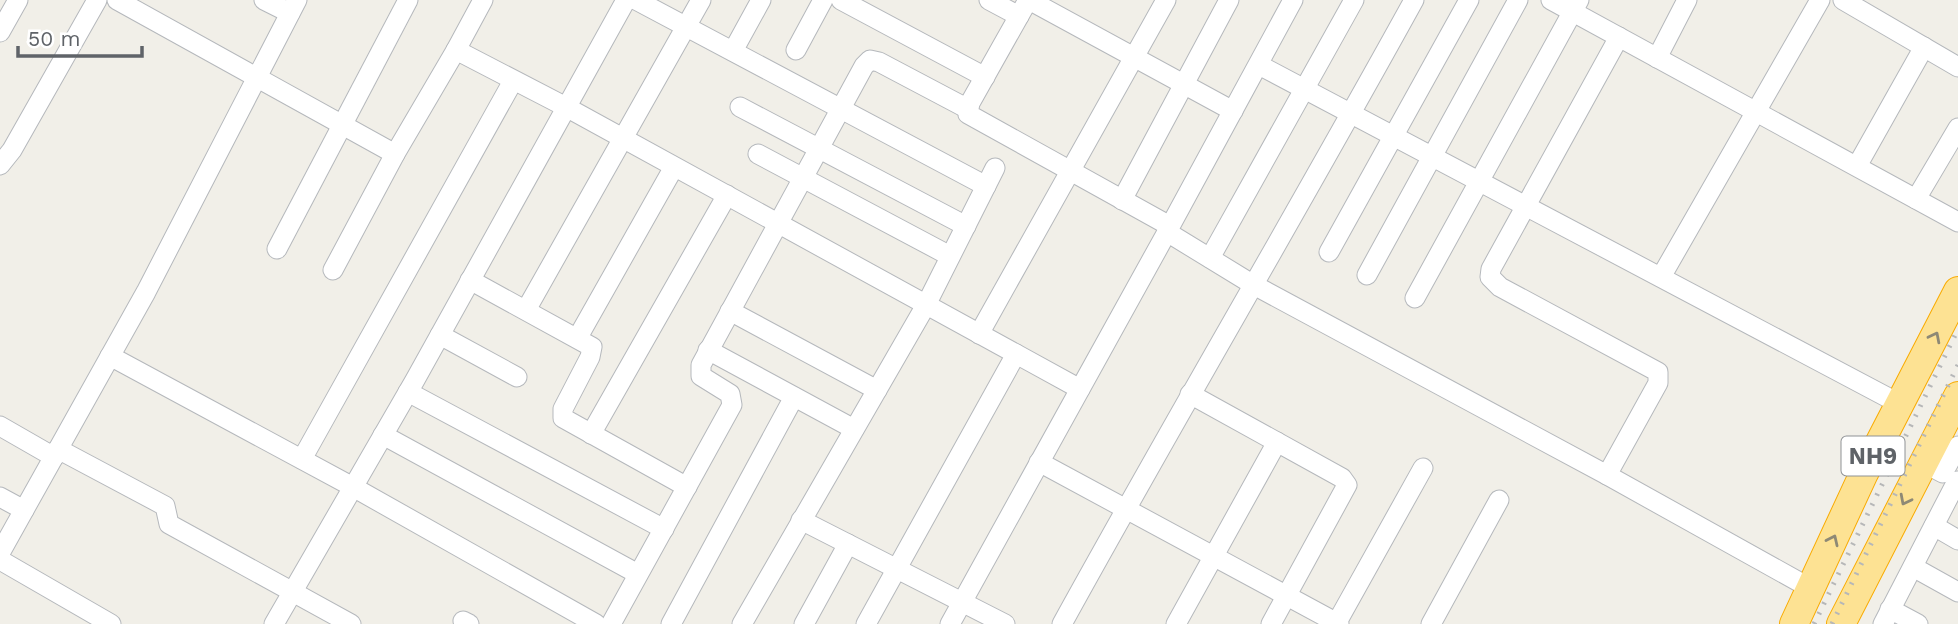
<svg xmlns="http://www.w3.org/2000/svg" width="1958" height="624" font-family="'Work Sans',sans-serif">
<rect width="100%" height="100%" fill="#f1efe8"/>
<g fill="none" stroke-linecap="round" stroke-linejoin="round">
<defs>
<g id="minor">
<polyline points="117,0 395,154"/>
<polyline points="264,0 290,13"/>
<polyline points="636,0 986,186"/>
<polyline points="841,0 985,77"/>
<polyline points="989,0 1019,16"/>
<polyline points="1028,0 970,103 968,114 1168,225"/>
<polyline points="1029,0 1233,111"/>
<polyline points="1293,0 1167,232 1252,284 1607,475 1810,588"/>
<polyline points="1551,0 1958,222"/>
<polyline points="1843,0 1958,67"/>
<polyline points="0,32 18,0"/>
<polyline points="456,50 483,0"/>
<polyline points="796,50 823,0"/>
<polyline points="733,51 761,0"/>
<polyline points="1657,58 1687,0"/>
<polyline points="1259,65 1900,404"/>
<polyline points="740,107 966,226"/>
<polyline points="758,154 950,256"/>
<polyline points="0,165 12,150 97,0"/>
<polyline points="1857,166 1924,47"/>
<polyline points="1916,199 1958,128"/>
<polyline points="1122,200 1229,0"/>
<polyline points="277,249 408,0"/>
<polyline points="1329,252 1469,0"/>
<polyline points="1210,258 1354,0"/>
<polyline points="333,270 395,154 456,50 566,107 1080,389"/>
<polyline points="1367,275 1518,0"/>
<polyline points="1661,277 1820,0"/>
<polyline points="470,280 592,347 590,357 563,409 563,418 687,487"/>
<polyline points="1415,298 1579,0"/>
<polyline points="526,310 701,0"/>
<polyline points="730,311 877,390"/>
<polyline points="979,334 1166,0"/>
<polyline points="440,335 517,377"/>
<polyline points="578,337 674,167"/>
<polyline points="708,350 854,429"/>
<polyline points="110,356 353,487 596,624"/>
<polyline points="408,392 664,529"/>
<polyline points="1190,394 1342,478 1347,485 1271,624"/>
<polyline points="0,426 54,457"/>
<polyline points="591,434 727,195"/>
<polyline points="383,435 638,574"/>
<polyline points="58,449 165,506 169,524 351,624"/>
<polyline points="302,459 513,81"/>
<polyline points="1039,462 1339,624"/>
<polyline points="1924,463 1943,473 1958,446"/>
<polyline points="1607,475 1658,383 1658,372 1500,287 1490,277 1491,269 1619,37"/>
<polyline points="0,497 24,510"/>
<polyline points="801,520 1005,624"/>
<polyline points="1934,526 1958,540"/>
<polyline points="0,553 146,292 297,0"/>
<polyline points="0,560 111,624"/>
<polyline points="1913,567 1958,592"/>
<polyline points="1890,609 1918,624"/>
<polyline points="463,621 469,624"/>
<polyline points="274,624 415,380 626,0"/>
<polyline points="611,624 732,405 730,394 701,376 701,365 864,66 870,60 879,62 968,109"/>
<polyline points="671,624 794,397"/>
<polyline points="742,624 926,305 995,168"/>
<polyline points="804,624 848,544"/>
<polyline points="866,624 1016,354"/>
<polyline points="950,624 1167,232"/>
<path d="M1062,624C1177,415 1299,209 1414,0"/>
<polyline points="1176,624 1277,442"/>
<polyline points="1336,624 1423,468"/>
<polyline points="1431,624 1499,500"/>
<polyline points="1883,624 1957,481"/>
</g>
<g id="highway">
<polyline points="1794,624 1864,473 1958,291"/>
<polyline points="1841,624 1958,396"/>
</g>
</defs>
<use href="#minor" stroke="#b5b8bc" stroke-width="21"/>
<use href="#highway" stroke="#f9ab00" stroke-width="30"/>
<use href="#minor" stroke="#fff" stroke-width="19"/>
<use href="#highway" stroke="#fde293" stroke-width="28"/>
<g stroke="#b6b7b8" stroke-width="5" stroke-dasharray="2 9" stroke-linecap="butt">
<polyline points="1814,624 1958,329"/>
<polyline points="1832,624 1958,365"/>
</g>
</g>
<defs><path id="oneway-chevron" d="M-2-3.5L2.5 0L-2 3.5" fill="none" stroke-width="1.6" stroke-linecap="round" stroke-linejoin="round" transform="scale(1.75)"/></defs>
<g stroke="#8e8975">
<use href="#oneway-chevron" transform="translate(1935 337) rotate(-63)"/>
<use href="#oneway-chevron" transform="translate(1905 500) rotate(117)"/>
<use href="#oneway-chevron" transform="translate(1833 540) rotate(-65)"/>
</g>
<g text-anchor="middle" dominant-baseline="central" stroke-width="7" stroke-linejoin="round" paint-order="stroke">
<rect fill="#fff" stroke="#8f9295" stroke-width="2" x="1841.5" y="436.5" width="63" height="39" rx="5"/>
<g font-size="23" font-weight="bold" fill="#5f6368">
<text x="1873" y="456">NH9</text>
</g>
</g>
<path d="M18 46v10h124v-10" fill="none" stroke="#5f6368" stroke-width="3.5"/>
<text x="28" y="46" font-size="21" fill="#5f6368" stroke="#ffffff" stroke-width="5" paint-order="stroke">50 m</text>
</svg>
